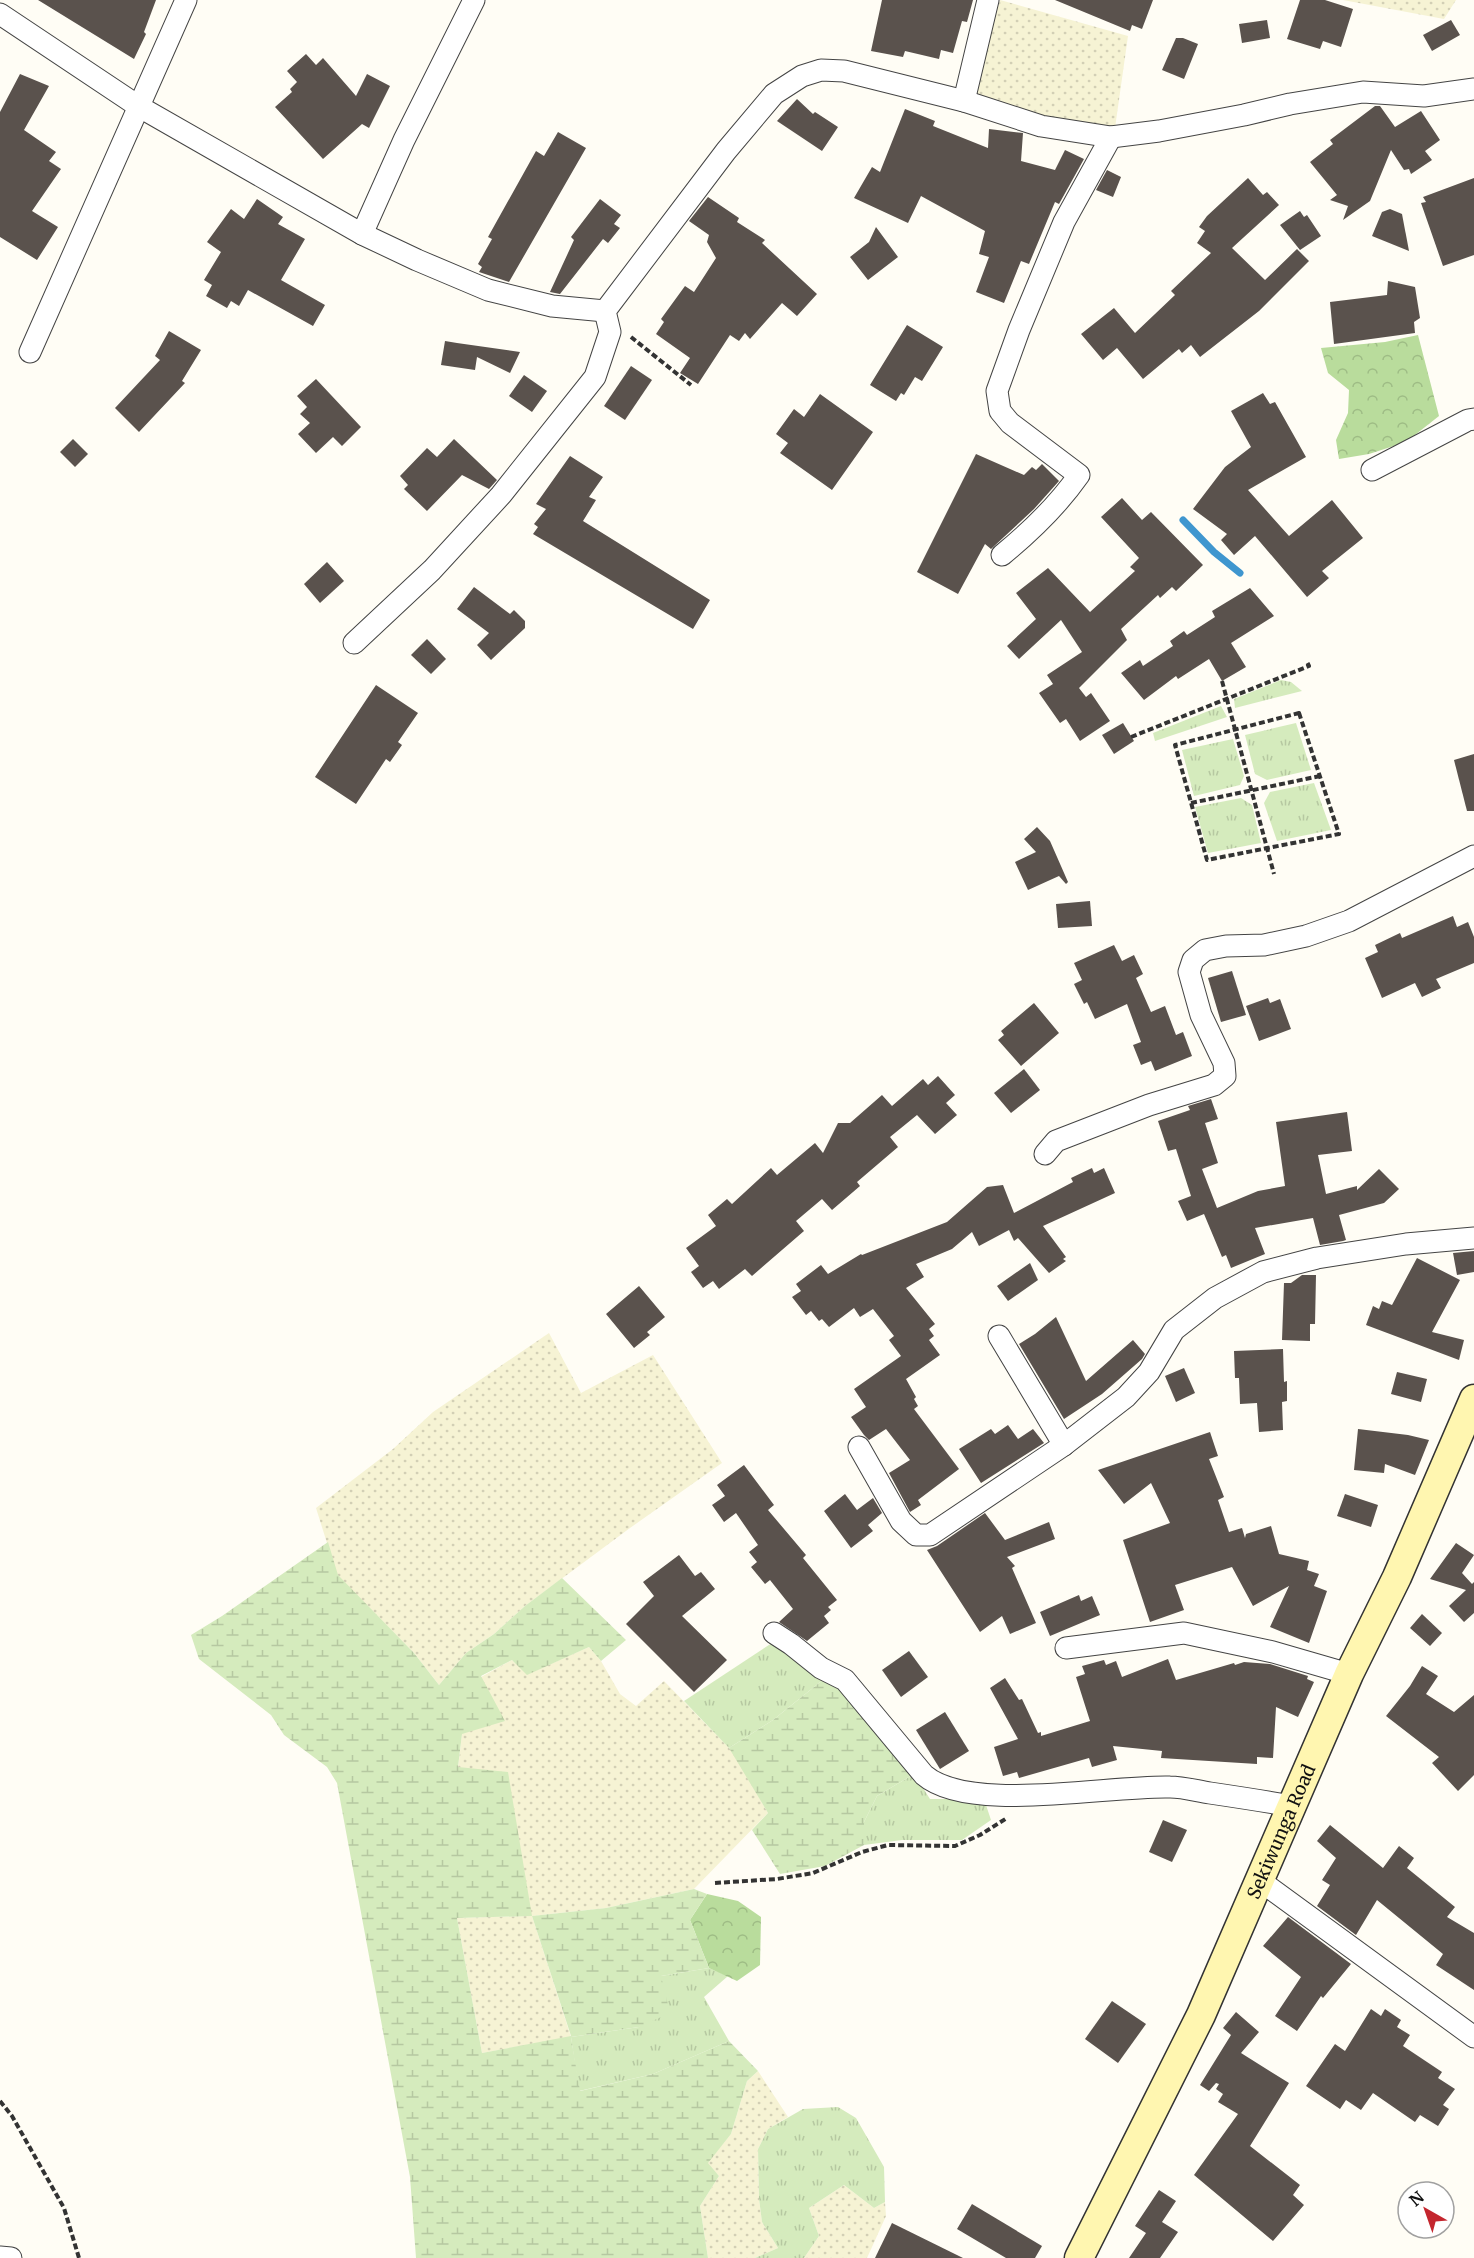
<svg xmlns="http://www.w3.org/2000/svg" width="1474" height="2258" font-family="Merriweather,serif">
<defs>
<pattern id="farmland-dots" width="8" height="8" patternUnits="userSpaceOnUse" patternTransform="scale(1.5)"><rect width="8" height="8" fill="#f6f3d4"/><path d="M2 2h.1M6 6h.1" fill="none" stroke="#d2cfb5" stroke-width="1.8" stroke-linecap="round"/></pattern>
<pattern id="grass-tufts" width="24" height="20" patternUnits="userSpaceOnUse" patternTransform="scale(1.5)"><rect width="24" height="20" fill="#d5ebbd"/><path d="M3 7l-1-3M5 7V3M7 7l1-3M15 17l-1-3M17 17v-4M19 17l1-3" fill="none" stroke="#b6c8a1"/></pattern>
<pattern id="forest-crowns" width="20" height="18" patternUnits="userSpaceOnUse" patternTransform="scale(1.5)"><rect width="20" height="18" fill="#b9dc9c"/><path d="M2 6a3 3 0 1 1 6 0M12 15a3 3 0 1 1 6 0" fill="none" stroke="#9ebc85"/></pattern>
<pattern id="wetland-marsh" width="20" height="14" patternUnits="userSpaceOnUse" patternTransform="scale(1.5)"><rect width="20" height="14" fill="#d5ebbd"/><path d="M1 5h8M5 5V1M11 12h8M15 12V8" fill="none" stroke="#b6c8a1"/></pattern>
</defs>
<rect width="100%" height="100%" fill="#fffdf5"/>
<g fill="url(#farmland-dots)">
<polygon points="1000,0 1128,36 1115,128 1043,121 974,95"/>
<polygon points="1343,0 1456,0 1444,19"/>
<polygon points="549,1333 581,1393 653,1355 722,1463 630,1528 525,1606 494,1634 466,1653 439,1685 414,1653 337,1575 316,1508 393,1449 433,1412"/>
<polygon points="589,1647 601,1661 620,1694 636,1706 664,1681 733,1752 768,1813 694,1889 606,1908 532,1916 571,2037 482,2053 457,1918 531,1916 458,1768 462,1734 481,1677 512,1660 528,1674"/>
<polygon points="758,2071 788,2117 768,2129 758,2149 759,2199 762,2222 778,2248 755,2258 708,2258 700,2206 719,2176 707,2163 731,2134 747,2081"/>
<polygon points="844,2185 874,2208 885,2202 886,2216 867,2258 804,2258 819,2236 809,2208"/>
</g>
<g fill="url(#grass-tufts)">
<polygon points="1281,680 1291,682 1302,691 1235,708 1234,699"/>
<polygon points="1221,706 1227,717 1155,741 1153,733"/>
<polygon points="1296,723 1311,770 1267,780 1255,774 1245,735"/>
<polygon points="1233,739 1244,776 1240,785 1194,796 1182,750"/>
<polygon points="1314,783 1331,830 1277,841 1264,803 1270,792"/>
<polygon points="1241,798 1252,805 1261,843 1208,853 1195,807"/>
<polygon points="775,1641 824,1679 773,1720 729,1748 684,1701"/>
<polygon points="914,1774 930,1799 984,1799 991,1820 962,1840 902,1840 864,1845 864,1822 877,1796"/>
<polygon points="709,1968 728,1976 704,1997 729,2041 653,2074 579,2091 571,2037 639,2027 661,1976"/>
<polygon points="838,2107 856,2118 884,2167 885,2202 874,2208 844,2185 809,2208 819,2236 804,2258 755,2258 778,2248 762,2222 759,2199 758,2149 768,2129 803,2109"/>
</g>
<g fill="url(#forest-crowns)">
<polygon points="1418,335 1439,416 1406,442 1369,454 1339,459 1336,440 1348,413 1349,390 1328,373 1321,348 1385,342"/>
<polygon points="707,1894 738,1901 761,1917 760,1965 737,1981 709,1968 690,1920"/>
</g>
<g fill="url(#wetland-marsh)" fill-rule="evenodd">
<path d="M328,1542L338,1575L414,1653L439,1685L466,1653L494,1634L525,1606L562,1578L626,1640L601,1661L589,1647L527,1675L512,1660L481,1676L505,1721L462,1734L458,1767L508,1772L532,1916L606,1908L694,1889L707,1894L690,1920L709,1968L661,1976L670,2013L639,2027L571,2037L580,2091L653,2074L729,2041L758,2071L747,2081L731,2134L708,2163L719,2176L700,2206L708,2258H416L410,2177L337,1783L327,1767L284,1735L271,1715L199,1659L191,1635L222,1616ZM532,1916L571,2036L482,2053L457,1918Z"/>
<polygon points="824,1679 857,1700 914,1774 877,1796 864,1822 864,1845 825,1866 780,1874 752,1830 768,1813 729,1748 773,1720"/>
</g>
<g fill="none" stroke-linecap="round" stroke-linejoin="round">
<polyline stroke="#3f96cf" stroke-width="7" points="1183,520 1214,552 1240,573"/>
</g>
<g fill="#5a524d">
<polygon points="38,0 156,0 144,32 146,34 134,59"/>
<polygon points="882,0 973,0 967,22 962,21 953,53 941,50 939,59 905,51 903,57 871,51"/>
<polygon points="1055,0 1153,0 1142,29 1132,25 1130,31"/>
<polygon points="1300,0 1325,0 1353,9 1341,47 1323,41 1320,49 1287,39"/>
<polygon points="1267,20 1270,38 1242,43 1239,24"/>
<polygon points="1451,20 1460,35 1432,51 1423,35"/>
<polygon points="1176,38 1183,38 1198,44 1184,79 1162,70"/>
<polygon points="306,54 316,65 323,58 356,96 367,74 390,86 369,128 362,124 323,159 275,107 292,92 290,89 297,82 287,71"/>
<polygon points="20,74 49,86 24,130 56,152 49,161 61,169 32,211 58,227 37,260 0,237 0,112"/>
<polygon points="797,99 813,114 815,112 838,127 822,151 777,121"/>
<polygon points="1375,106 1380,106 1395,127 1421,111 1440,140 1425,151 1432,160 1411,174 1409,169 1404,170 1391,150 1370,201 1343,220 1348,206 1330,200 1337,195 1310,162 1333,144 1330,140"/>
<polygon points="905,109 935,121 933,126 988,148 989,129 1023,133 1021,161 1055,170 1065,150 1084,159 1059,204 1055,202 1029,264 1021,261 1004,303 976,292 989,257 979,254 985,231 921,196 908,223 854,198 872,167 880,172"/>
<polygon points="558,132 586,148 509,282 479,272 482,267 478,264 492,239 488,237 536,151 544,156"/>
<polygon points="1107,170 1121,177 1113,197 1096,190"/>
<polygon points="1248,178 1263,195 1267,192 1279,205 1232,248 1265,280 1297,249 1309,261 1259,311 1200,357 1191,345 1182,353 1179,349 1143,379 1117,348 1103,360 1081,334 1114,308 1135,333 1175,295 1171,291 1211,253 1197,243 1205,231 1199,227 1207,216"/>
<polygon points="1474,178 1474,255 1443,266 1421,203 1426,202 1423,197"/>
<polygon points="708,197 739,218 737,222 765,240 762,243 817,294 797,316 782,303 750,339 745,333 739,341 730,335 698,384 680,373 690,358 656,334 664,322 661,319 685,286 694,292 716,258 707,242 709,235 689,221"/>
<polygon points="257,199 283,217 278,224 305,239 281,280 325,305 313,326 248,290 239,306 231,301 227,308 206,296 212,285 204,280 221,252 207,242 231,209 244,219"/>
<polygon points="600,199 621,215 614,224 620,228 608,243 603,239 560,294 550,292 574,240 571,237"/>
<polygon points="1390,209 1402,214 1409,251 1372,236 1382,212"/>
<polygon points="1300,211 1304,217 1307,215 1321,236 1300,250 1280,225"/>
<polygon points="876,227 898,257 868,280 850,257 869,242"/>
<polygon points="1388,281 1415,287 1420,318 1414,322 1415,333 1334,344 1330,302 1387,295"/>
<polygon points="907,325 943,347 922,381 915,377 904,395 901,393 896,401 870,385"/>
<polygon points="169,331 201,350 182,381 185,383 139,432 115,408 160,360 155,356"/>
<polygon points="445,341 457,343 520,352 510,373 477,357 475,370 441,365"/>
<polygon points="631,366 652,380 625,420 604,406"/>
<polygon points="524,375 547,391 532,412 509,396"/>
<polygon points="316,379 361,427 342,446 333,437 316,453 298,434 310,423 300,414 307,407 297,396"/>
<polygon points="1263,393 1270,404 1275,402 1306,457 1248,490 1289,536 1332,500 1363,538 1322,571 1329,578 1307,597 1255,536 1234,555 1221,540 1227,534 1193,509 1225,467 1251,447 1231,411"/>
<polygon points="820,394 873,432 832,490 780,453 788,443 776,434 794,409 804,417"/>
<polygon points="73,439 88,454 75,467 60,452"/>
<polygon points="454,439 497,480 489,489 462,475 427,511 404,489 408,485 400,476 427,448 437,457"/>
<polygon points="976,454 1024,475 1032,467 1036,470 1042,464 1059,481 1034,509 991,549 985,544 958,594 917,572"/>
<polygon points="570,456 603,477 589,497 596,500 583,521 710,600 693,629 533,534 538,527 534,524 546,509 536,504"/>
<polygon points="1122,498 1142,520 1151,512 1203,565 1176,591 1172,587 1160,598 1158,595 1121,629 1127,640 1079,688 1086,697 1091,693 1110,721 1080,741 1066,719 1060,723 1039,693 1053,684 1047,675 1082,652 1061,620 1019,659 1007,646 1036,619 1016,593 1048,568 1090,612 1135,571 1130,567 1139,558 1101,517"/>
<polygon points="327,562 344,581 320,603 304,584"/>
<polygon points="474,587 510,614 514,610 525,621 525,628 491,660 477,645 489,633 457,609"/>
<polygon points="1250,588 1274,616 1231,643 1246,667 1222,681 1209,659 1178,679 1176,676 1144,700 1121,673 1140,660 1143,666 1173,646 1170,641 1184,631 1187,635 1215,617 1212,611"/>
<polygon points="427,639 446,659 431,674 411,655"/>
<polygon points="376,685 418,713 398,742 402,745 390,762 386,759 356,804 315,777"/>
<polygon points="1123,723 1134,741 1114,754 1102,735"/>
<polygon points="1474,754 1474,811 1467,811 1454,760"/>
<polygon points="1037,827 1050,841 1068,882 1066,884 1059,876 1028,890 1015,862 1036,852 1024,839"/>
<polygon points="1090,901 1092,926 1058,928 1056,904"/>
<polygon points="1453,916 1457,927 1468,922 1474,937 1474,963 1436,979 1441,988 1422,997 1415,983 1382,998 1365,958 1378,952 1375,945 1400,933 1402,938"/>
<polygon points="1114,945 1122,961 1134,955 1143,974 1136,978 1151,1012 1165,1006 1176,1035 1183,1032 1192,1056 1155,1071 1151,1061 1141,1065 1133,1045 1141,1042 1127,1004 1095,1019 1087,1002 1084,1004 1074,984 1082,980 1074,963"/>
<polygon points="1232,971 1246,1015 1221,1022 1208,978"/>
<polygon points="1268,998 1270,1003 1280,999 1291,1029 1259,1041 1246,1006"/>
<polygon points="1034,1003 1059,1033 1021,1066 998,1040 1004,1035 1001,1031"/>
<polygon points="1024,1069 1040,1090 1011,1113 994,1093"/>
<polygon points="938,1076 955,1095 946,1103 957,1115 935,1134 917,1115 890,1137 898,1147 857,1182 860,1186 832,1210 822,1199 796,1221 804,1231 752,1276 745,1269 719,1289 713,1281 703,1288 691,1272 699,1266 686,1248 716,1226 708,1215 727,1199 732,1204 771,1168 777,1175 815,1143 823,1153 838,1123 850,1123 882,1095 892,1106 923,1079 928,1085"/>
<polygon points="1211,1099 1218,1119 1205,1123 1218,1163 1202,1169 1217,1208 1258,1191 1285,1186 1276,1122 1347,1112 1352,1151 1318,1155 1326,1194 1357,1186 1357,1190 1379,1169 1399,1189 1384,1203 1339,1215 1346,1240 1343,1241 1320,1245 1313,1218 1255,1228 1265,1254 1231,1268 1226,1255 1222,1257 1204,1214 1187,1221 1178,1201 1191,1196 1176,1149 1168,1151 1158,1121 1190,1110 1188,1106"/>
<polygon points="1092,1168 1094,1173 1104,1168 1115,1193 1043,1226 1066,1257 1063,1259 1066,1261 1049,1273 1018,1238 1014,1241 1009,1230 979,1246 972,1232 952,1249 916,1264 924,1277 906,1288 935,1324 929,1329 934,1336 929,1340 940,1355 906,1379 916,1397 914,1399 918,1406 914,1409 959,1469 918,1500 921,1505 910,1512 889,1473 910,1460 886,1429 869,1440 864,1435 851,1417 866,1407 854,1389 901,1356 889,1340 894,1336 873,1309 860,1317 854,1308 829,1327 822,1319 819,1321 811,1311 806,1315 792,1297 801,1291 796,1284 821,1265 828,1274 861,1254 862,1255 947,1222 987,1187 1003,1185 1014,1213 1073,1182 1071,1178"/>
<polygon points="1474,1251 1474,1272 1457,1275 1453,1253"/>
<polygon points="1417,1258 1460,1280 1432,1332 1464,1340 1459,1360 1366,1325 1373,1306 1379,1309 1382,1301 1392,1305"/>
<polygon points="1030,1263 1038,1280 1008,1301 997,1286"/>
<polygon points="1302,1275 1316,1275 1315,1324 1310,1324 1310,1341 1282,1340 1284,1283 1291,1283"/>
<polygon points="639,1286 665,1317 647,1332 650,1335 634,1348 606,1314"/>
<polygon points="1056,1317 1086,1381 1133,1340 1145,1354 1142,1359 1102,1394 1064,1419 1019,1344 1035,1334"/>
<polygon points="1283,1349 1284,1382 1287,1381 1287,1401 1282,1402 1283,1430 1259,1432 1257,1403 1240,1404 1239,1378 1235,1378 1234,1351"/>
<polygon points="1184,1368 1195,1393 1176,1402 1165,1376"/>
<polygon points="1397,1372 1427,1379 1421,1402 1391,1394"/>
<polygon points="1008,1425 1018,1439 1033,1429 1044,1443 981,1483 959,1449 991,1429 995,1434"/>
<polygon points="1358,1429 1408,1435 1429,1440 1415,1475 1385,1464 1384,1473 1354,1470"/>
<polygon points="1210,1432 1218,1456 1209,1459 1224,1497 1218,1500 1229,1532 1242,1528 1245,1538 1246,1534 1271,1526 1279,1554 1309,1561 1307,1570 1319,1574 1314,1586 1327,1591 1309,1643 1270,1627 1289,1586 1253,1606 1232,1567 1175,1585 1184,1610 1150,1622 1123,1540 1170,1523 1151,1483 1124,1504 1098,1470"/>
<polygon points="744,1465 774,1505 768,1510 806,1555 803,1558 837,1600 828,1607 831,1610 824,1616 829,1623 807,1641 779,1622 793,1609 770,1580 765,1584 751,1567 757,1562 749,1552 758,1545 736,1513 724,1522 712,1505 725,1496 717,1485"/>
<polygon points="845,1494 857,1510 873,1498 882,1513 868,1525 873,1531 851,1548 824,1511"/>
<polygon points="1345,1494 1378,1505 1371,1527 1337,1516"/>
<polygon points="985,1513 1005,1540 1049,1522 1055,1539 1007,1557 1015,1566 1012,1568 1036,1623 1010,1634 1002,1616 980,1632 927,1550 937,1546"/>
<polygon points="1456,1543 1474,1555 1462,1573 1472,1584 1474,1582 1474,1613 1464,1622 1449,1606 1466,1590 1430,1579"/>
<polygon points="679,1555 695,1576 701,1572 715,1589 682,1616 727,1660 694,1692 626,1624 654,1596 643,1582"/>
<polygon points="1079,1595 1081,1601 1092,1596 1100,1615 1050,1636 1040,1612"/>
<polygon points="1422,1614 1442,1633 1430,1646 1410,1628"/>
<polygon points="909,1651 928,1677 901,1697 882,1670"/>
<polygon points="1168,1659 1176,1680 1234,1663 1235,1665 1244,1662 1270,1664 1308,1676 1307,1679 1314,1682 1298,1717 1276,1707 1273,1758 1257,1757 1257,1764 1161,1758 1162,1751 1113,1746 1117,1760 1092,1767 1089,1758 1019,1778 1017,1772 1003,1776 994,1747 1018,1739 990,1688 1005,1678 1019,1700 1022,1699 1038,1733 1041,1732 1041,1736 1090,1721 1076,1677 1085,1674 1082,1666 1104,1660 1106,1665 1116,1661 1122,1677"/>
<polygon points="1422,1666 1438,1676 1426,1694 1454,1712 1474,1695 1474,1775 1458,1791 1432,1763 1439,1757 1386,1716 1410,1686"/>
<polygon points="945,1712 969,1751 940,1769 916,1730"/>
<polygon points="1163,1820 1187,1830 1172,1862 1149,1852"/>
<polygon points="1330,1825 1383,1868 1399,1846 1414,1858 1407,1868 1455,1907 1447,1917 1474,1933 1474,1990 1436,1965 1443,1954 1377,1900 1356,1935 1317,1906 1330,1885 1322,1880 1336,1858 1317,1841"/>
<polygon points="1288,1917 1351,1964 1323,1998 1321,1996 1297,2031 1275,2016 1301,1977 1263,1946"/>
<polygon points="1112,2001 1146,2024 1118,2063 1085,2039"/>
<polygon points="1371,2009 1381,2016 1385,2009 1401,2020 1397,2027 1410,2035 1403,2046 1442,2072 1438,2078 1455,2089 1443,2105 1449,2109 1438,2126 1420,2115 1415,2122 1373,2093 1361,2110 1346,2100 1340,2109 1306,2086 1335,2044 1345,2051"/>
<polygon points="1236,2012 1259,2032 1241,2053 1289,2083 1250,2146 1300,2185 1293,2195 1304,2205 1273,2241 1194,2175 1238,2114 1218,2102 1223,2094 1216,2089 1219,2084 1216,2083 1209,2091 1200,2085 1231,2035 1223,2028"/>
<polygon points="1159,2190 1176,2201 1162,2222 1178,2232 1160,2258 1129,2258 1146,2233 1135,2226"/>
<polygon points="972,2204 1042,2246 1035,2258 1006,2258 957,2229"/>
<polygon points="892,2223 963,2258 875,2258"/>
</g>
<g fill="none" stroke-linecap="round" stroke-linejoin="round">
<defs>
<g id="minor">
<polyline points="0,14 138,106 362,234 417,260 488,290 552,306 605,311"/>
<polyline points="964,101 988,0"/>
<polyline points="362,234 404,140 474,0"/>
<polyline points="30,352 186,0"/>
<polyline points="1372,470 1468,420 1474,419"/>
<path d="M1002,555C1030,532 1058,505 1079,475L1010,423L1000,411L997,391L1019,330L1064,222L1111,137"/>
<polyline points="354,643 432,570 501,495 595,377 610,332 605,311 726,151 774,94 802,76 821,70 844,71 964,101 1041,126 1111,137 1159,131 1244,115 1290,104 1363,92 1424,96 1474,89"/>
<polyline points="1045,1154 1056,1141 1149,1105 1214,1085 1225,1076 1224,1063 1201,1015 1189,972 1193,960 1205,950 1226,946 1264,945 1306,936 1349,921 1474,856"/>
<polyline points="999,1336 1064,1445"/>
<polyline points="859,1447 901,1521 916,1535 930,1535 1064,1445 1126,1397 1149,1372 1174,1330 1215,1298 1263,1272 1317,1258 1406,1244 1474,1238"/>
<path d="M774,1633L791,1644L821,1668L845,1680L924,1775C969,1814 1109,1785 1170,1787C1183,1787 1197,1791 1210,1793C1237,1797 1264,1801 1291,1806"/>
<polyline points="1066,1648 1184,1633 1273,1652 1349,1674"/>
<polyline points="1259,1880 1474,2037"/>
<polyline points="0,2257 11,2258"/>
</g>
<g id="secondary">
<path id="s1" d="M1079,2258L1201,2015L1349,1674L1397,1577L1474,1399"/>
</g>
</defs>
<use href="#minor" stroke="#444" stroke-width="23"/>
<use href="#secondary" stroke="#333" stroke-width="31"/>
<g stroke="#333" stroke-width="4" stroke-dasharray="6 3" stroke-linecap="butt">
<polyline points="631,337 691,385"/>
<polyline points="1222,681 1274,874"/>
<polygon points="1299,713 1339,834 1207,860 1175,745"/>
<polyline points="1131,737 1309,666 1307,662"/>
<polyline points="1191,803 1320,776"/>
<polyline points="715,1883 777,1879 813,1873 862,1852 888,1845 955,1846 980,1835 1007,1818"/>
<polyline points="0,2101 12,2116 64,2208 79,2258"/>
</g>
<use href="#minor" stroke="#fff" stroke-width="21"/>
<use href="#secondary" stroke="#fff6b0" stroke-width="28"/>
</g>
<g text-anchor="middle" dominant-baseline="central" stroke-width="6" stroke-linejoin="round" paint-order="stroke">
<g font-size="18" fill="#111" stroke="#fff">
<text stroke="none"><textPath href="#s1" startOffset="472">Sekiwunga Road</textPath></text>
</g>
</g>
<g transform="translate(1426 2210) rotate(320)"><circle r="28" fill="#ffffff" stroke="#a0a0a0" stroke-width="1.5"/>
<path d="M0-4.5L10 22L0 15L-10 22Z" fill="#c4262e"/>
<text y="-9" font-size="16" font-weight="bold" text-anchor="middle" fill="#111111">N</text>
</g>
</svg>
